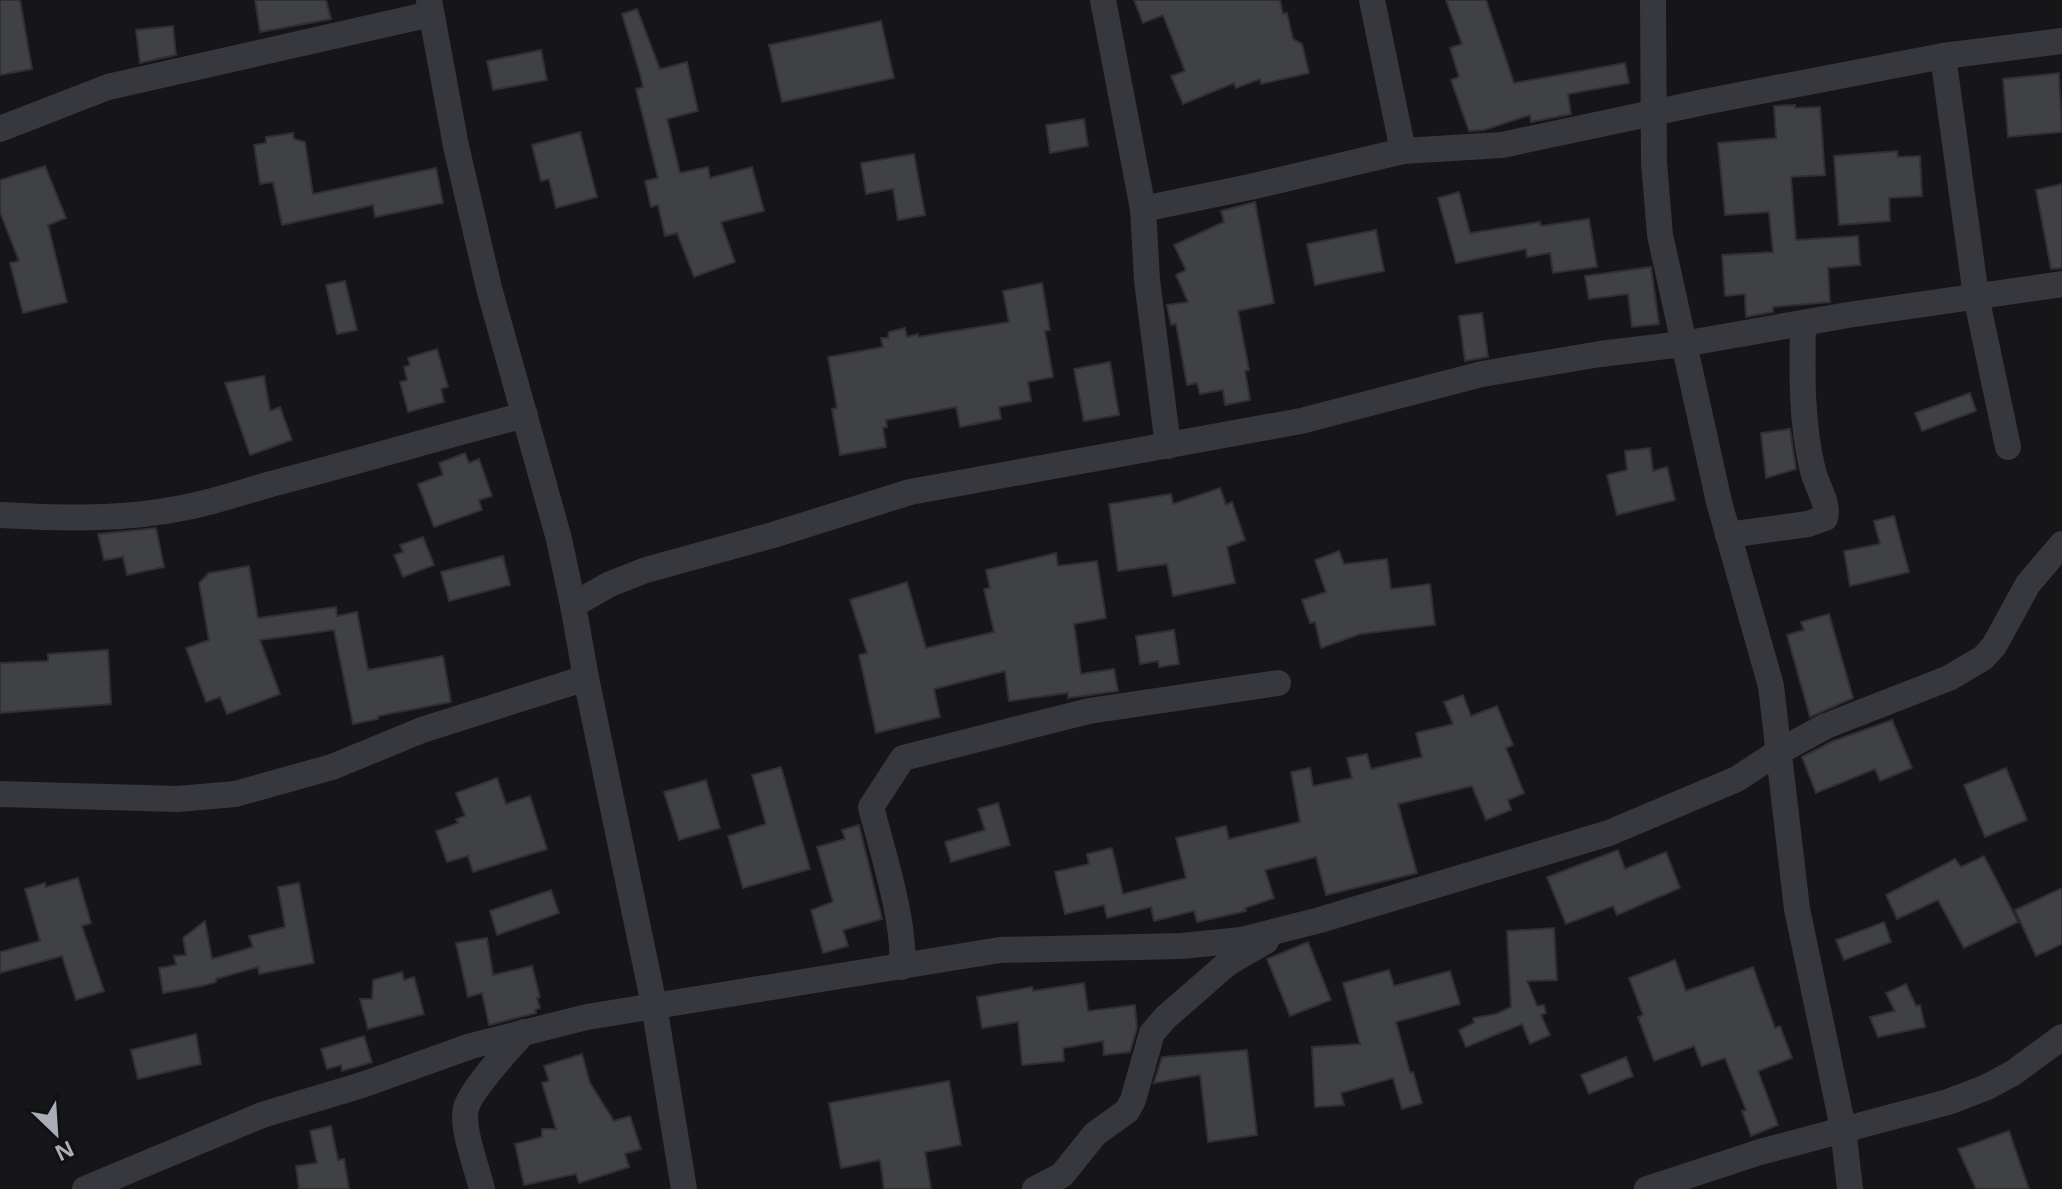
<svg xmlns="http://www.w3.org/2000/svg" width="2062" height="1189" font-family="'Noto Sans',sans-serif">
<rect width="100%" height="100%" fill="#161618"/>
<g fill="#404145" stroke="#303034" stroke-width="2">
<polygon points="0,0 20,0 32,69 0,75"/>
<polygon points="255,0 326,0 331,19 260,32"/>
<polygon points="1134,0 1280,0 1283,14 1287,13 1293,39 1302,44 1309,73 1261,84 1260,79 1236,88 1234,83 1183,104 1171,76 1185,71 1163,15 1143,23"/>
<polygon points="1446,0 1486,0 1514,83 1625,63 1629,83 1568,94 1571,114 1531,122 1530,115 1484,130 1469,131 1451,80 1459,77 1450,48 1462,44"/>
<polygon points="637,9 660,69 687,62 698,111 667,119 680,173 708,167 710,178 752,167 764,211 721,222 735,262 694,277 677,233 665,236 658,205 651,207 645,181 658,178 636,89 643,87 640,74 622,14"/>
<polygon points="881,21 894,78 782,102 769,45"/>
<polygon points="173,26 176,55 140,63 136,30"/>
<polygon points="541,50 547,80 493,90 487,61"/>
<polygon points="2059,73 2062,132 2008,137 2003,79"/>
<polygon points="1795,105 1795,108 1820,107 1825,175 1791,177 1796,240 1858,236 1860,265 1828,268 1830,302 1773,307 1773,312 1746,317 1745,294 1725,296 1722,255 1773,252 1769,212 1725,215 1718,143 1776,138 1774,106"/>
<polygon points="1084,119 1088,146 1050,153 1046,125"/>
<polygon points="580,132 597,197 556,208 549,179 541,181 532,145"/>
<polygon points="293,133 294,139 305,142 313,194 436,168 443,203 375,217 373,205 282,225 273,182 260,184 254,145 266,143 266,137"/>
<polygon points="1897,151 1898,157 1920,156 1922,196 1889,198 1890,221 1839,225 1834,156"/>
<polygon points="914,154 925,215 898,220 893,189 866,194 861,163"/>
<polygon points="45,166 66,218 48,225 67,302 23,313 10,263 19,261 0,212 0,180"/>
<polygon points="2062,184 2062,268 2051,269 2036,190"/>
<polygon points="1459,192 1470,233 1540,222 1541,226 1589,219 1597,267 1553,273 1550,253 1527,257 1526,249 1456,263 1438,198"/>
<polygon points="1255,202 1274,303 1238,311 1249,370 1245,371 1250,400 1225,405 1223,390 1200,394 1197,383 1187,385 1176,324 1171,325 1167,305 1188,302 1176,275 1186,270 1174,245 1224,222 1221,211"/>
<polygon points="1376,230 1384,271 1315,285 1307,244"/>
<polygon points="1651,267 1659,324 1632,327 1628,294 1589,299 1585,276"/>
<polygon points="345,281 357,330 337,334 326,285"/>
<polygon points="1042,283 1050,330 1045,331 1053,377 1028,382 1031,401 999,407 1001,419 960,427 956,407 886,420 887,427 883,428 886,447 840,455 832,409 837,408 828,357 883,347 881,338 888,338 889,332 905,328 907,337 918,334 918,337 1009,322 1003,291"/>
<polygon points="1482,313 1488,357 1465,361 1459,316"/>
<polygon points="437,349 448,387 441,389 444,402 408,412 400,382 407,380 404,367 410,365 408,358"/>
<polygon points="1110,362 1119,415 1084,421 1074,369"/>
<polygon points="264,376 270,411 280,407 292,440 250,455 225,383"/>
<polygon points="1970,393 1976,411 1922,431 1915,413"/>
<polygon points="1790,429 1796,469 1766,478 1761,433"/>
<polygon points="1650,448 1653,471 1667,467 1675,500 1617,515 1607,475 1627,470 1625,451"/>
<polygon points="465,453 469,463 479,459 492,496 479,500 482,510 434,527 418,484 443,475 439,463"/>
<polygon points="1220,488 1226,505 1232,502 1245,540 1227,547 1235,583 1173,596 1167,564 1118,571 1109,504 1171,494 1173,504"/>
<polygon points="1894,516 1909,572 1850,586 1844,551 1880,544 1874,521"/>
<polygon points="156,528 164,567 127,575 123,557 104,560 98,534"/>
<polygon points="423,537 434,565 403,577 394,555 403,552 400,545"/>
<polygon points="1339,551 1344,564 1387,559 1391,589 1430,584 1435,625 1360,634 1321,648 1315,622 1310,623 1302,600 1326,592 1315,560"/>
<polygon points="1056,553 1058,566 1097,561 1106,618 1074,624 1081,674 1114,669 1118,691 1068,698 1068,693 1009,701 1005,671 934,689 940,717 876,733 859,655 867,653 850,600 907,582 926,648 994,632 984,589 990,588 986,570"/>
<polygon points="503,556 510,585 449,601 441,572"/>
<polygon points="249,566 258,618 336,607 337,616 357,612 368,670 443,656 451,702 378,716 378,719 353,724 334,630 260,640 280,694 227,714 220,697 206,702 186,648 209,640 199,583 209,573"/>
<polygon points="1829,614 1853,698 1810,717 1787,635 1804,630 1801,622"/>
<polygon points="1174,630 1179,664 1159,667 1158,661 1140,664 1136,636"/>
<polygon points="108,650 111,704 0,713 0,663 48,661 48,654"/>
<polygon points="1463,695 1471,716 1497,706 1513,745 1506,748 1524,793 1508,800 1511,810 1486,820 1472,786 1398,804 1417,873 1326,895 1316,857 1265,870 1274,898 1245,908 1246,911 1197,922 1194,911 1154,921 1151,907 1107,918 1104,905 1065,914 1055,872 1089,864 1087,854 1112,848 1123,894 1186,878 1176,838 1226,826 1229,839 1300,822 1291,772 1310,768 1313,786 1352,778 1347,758 1367,754 1371,769 1422,757 1416,733 1453,724 1444,702"/>
<polygon points="1892,720 1912,768 1880,781 1875,769 1816,793 1802,757 1833,741"/>
<polygon points="781,767 810,869 743,888 728,836 766,824 752,775"/>
<polygon points="2006,768 2027,820 1985,837 1964,785"/>
<polygon points="497,778 506,804 530,796 547,849 473,872 468,856 447,862 436,831 458,823 456,819 465,816 456,793"/>
<polygon points="706,780 720,828 679,840 664,792"/>
<polygon points="998,803 1010,845 951,862 945,842 985,830 978,809"/>
<polygon points="859,825 882,919 843,930 848,946 823,953 811,910 833,902 817,847 845,839 842,830"/>
<polygon points="1618,850 1625,869 1666,852 1680,888 1617,915 1613,906 1566,924 1547,877"/>
<polygon points="1984,856 2018,922 1964,948 1938,900 1897,919 1886,895 1955,859 1961,867"/>
<polygon points="78,878 91,923 82,926 104,991 76,1000 62,956 0,973 0,952 40,941 25,889 45,883 46,887"/>
<polygon points="299,883 314,963 259,974 258,967 216,979 216,982 202,986 163,993 159,968 176,965 174,956 186,955 183,938 205,921 212,959 253,947 249,936 285,927 278,887"/>
<polygon points="2062,888 2062,944 2036,956 2015,910"/>
<polygon points="551,890 559,913 497,935 490,911"/>
<polygon points="1884,922 1891,942 1844,960 1836,940"/>
<polygon points="1554,928 1557,980 1527,981 1537,1006 1544,1005 1546,1013 1541,1015 1550,1035 1530,1044 1522,1024 1466,1047 1459,1030 1474,1023 1473,1018 1496,1014 1511,1007 1507,931"/>
<polygon points="487,938 493,975 532,966 540,997 537,998 540,1008 535,1010 536,1013 489,1025 482,993 468,997 456,943"/>
<polygon points="1308,942 1331,1000 1290,1016 1267,959"/>
<polygon points="1675,960 1686,991 1753,967 1775,1028 1780,1026 1792,1058 1758,1071 1778,1125 1751,1136 1742,1111 1746,1110 1725,1058 1702,1066 1694,1046 1654,1061 1638,1017 1643,1015 1629,978"/>
<polygon points="1389,970 1394,986 1450,971 1460,1004 1396,1022 1410,1073 1413,1072 1422,1103 1402,1109 1393,1078 1341,1093 1344,1105 1315,1107 1312,1047 1360,1044 1343,983"/>
<polygon points="402,972 404,980 414,977 424,1014 368,1029 360,999 372,999 373,980"/>
<polygon points="1084,983 1088,1011 1135,1005 1137,1028 1130,1052 1104,1055 1103,1041 1063,1048 1064,1061 1022,1065 1018,1022 982,1028 977,997 1032,987 1033,991"/>
<polygon points="1906,984 1916,1006 1920,1005 1925,1027 1878,1037 1870,1017 1895,1011 1886,993"/>
<polygon points="196,1034 201,1064 138,1079 131,1050"/>
<polygon points="364,1036 372,1062 342,1071 341,1065 327,1069 321,1049"/>
<polygon points="1247,1050 1257,1135 1208,1142 1200,1075 1154,1083 1162,1057"/>
<polygon points="582,1054 590,1083 614,1121 630,1116 641,1149 625,1154 629,1167 579,1183 576,1174 524,1185 515,1144 542,1137 542,1129 556,1129 542,1083 549,1081 544,1066"/>
<polygon points="1626,1057 1633,1076 1589,1094 1581,1075"/>
<polygon points="949,1081 961,1145 925,1152 931,1189 884,1189 880,1160 841,1168 829,1103"/>
<polygon points="331,1126 338,1160 344,1159 349,1189 299,1189 296,1166 317,1163 310,1131"/>
<polygon points="2009,1131 2029,1189 1976,1189 1958,1149"/>
</g>
<g fill="none" stroke-linecap="round" stroke-linejoin="round">
<g stroke="#37383d" stroke-width="26">
<polyline points="429,0 456,146 489,288 559,539 573,605 586,678 654,1005 684,1189"/>
<polyline points="1103,0 1143,209"/>
<polyline points="1372,0 1403,151"/>
<polyline points="1653,0 1654,163 1660,235 1719,502 1771,686 1797,909 1843,1128 1850,1189"/>
<polyline points="1943,56 1976,296 2008,447"/>
<polyline points="0,129 108,87 431,14"/>
<polyline points="1168,446 1147,280 1143,209 1250,187 1403,151 1502,145 1709,101 1943,56 2062,41"/>
<path d="M0,515C54,518 111,520 165,511C201,506 236,494 271,484C356,462 440,437 525,415"/>
<path d="M1728,535L1808,524L1825,518C1829,502 1817,487 1813,471C1801,423 1802,372 1803,323"/>
<polyline points="573,605 610,584 646,570 773,535 910,492 1301,421 1482,374 1600,354 1683,344 1848,315 2062,284"/>
<polyline points="0,794 178,799 235,794 332,767 422,730 586,678"/>
<path d="M902,967C906,924 882,850 871,807L903,758L1089,711L1278,683"/>
<polyline points="85,1189 262,1115 362,1085 471,1046 587,1017 1000,950 1182,946 1241,940 1320,920 1609,833 1737,779 1778,752 1826,726 1949,678 1983,658 1994,646 2028,584 2062,544"/>
<path d="M482,1189C477,1168 461,1128 466,1108C471,1089 510,1048 524,1032"/>
<polyline points="1035,1189 1062,1175 1095,1134 1127,1111 1133,1100 1152,1033 1166,1017 1228,963 1266,941"/>
<polyline points="1647,1189 1760,1152 1948,1102 1987,1087 2013,1073 2062,1037"/>
</g>
</g>
<g transform="translate(56 1133) rotate(155)" stroke="#111113" stroke-width="6" paint-order="stroke">
<path d="M0-6L14 30L0 20L-14 30Z" fill="#a8adb8"/>
<text y="-12" font-size="22" font-weight="bold" text-anchor="middle" fill="#a8adb8">N</text>
</g>
</svg>
